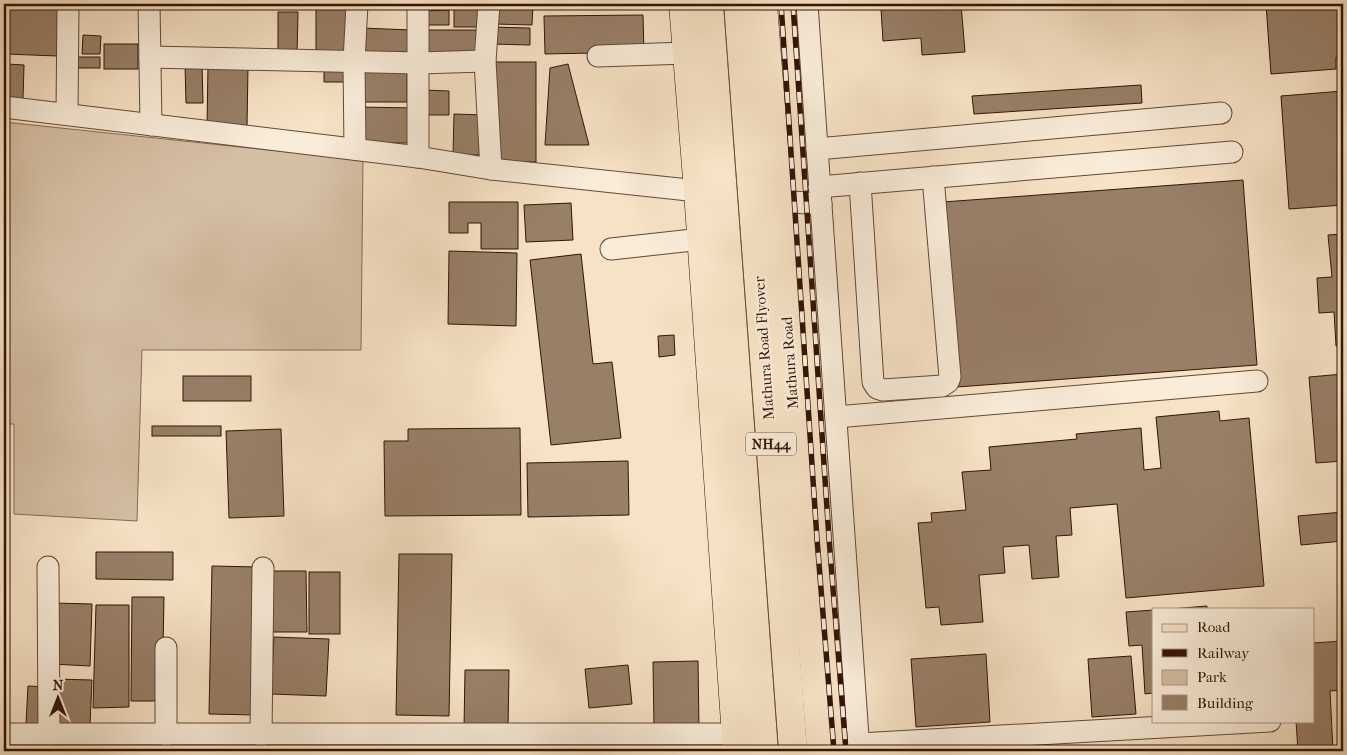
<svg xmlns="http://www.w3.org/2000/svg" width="1347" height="755" font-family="'IM FELL French Canon',serif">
<rect width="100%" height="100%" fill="#f6e2c5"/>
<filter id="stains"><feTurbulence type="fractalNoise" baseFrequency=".004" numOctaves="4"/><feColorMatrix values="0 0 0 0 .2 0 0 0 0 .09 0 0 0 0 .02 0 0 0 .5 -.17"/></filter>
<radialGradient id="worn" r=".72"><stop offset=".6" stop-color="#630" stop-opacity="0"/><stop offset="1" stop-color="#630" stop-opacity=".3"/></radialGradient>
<polygon fill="#d5bfa4" stroke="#846a54" points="4,122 363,160 361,350 142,350 137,521 14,514 14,424 4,424"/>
<g fill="#987f68" stroke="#331403">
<polygon points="8,4 60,4 57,56 6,54"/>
<rect x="316" y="4" width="37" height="52"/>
<rect x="423" y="4" width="29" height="3"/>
<polygon points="458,4 485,4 486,7 458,8"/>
<polygon points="494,4 533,4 532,25 494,24"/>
<polygon points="919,4 961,4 965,52 922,55 921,38 883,41 881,9 919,6"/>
<polygon points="1266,4 1343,4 1343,56 1336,57 1336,69 1271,74"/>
<rect x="454" y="9" width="30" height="18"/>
<polygon points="449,10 449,25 424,25 424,11"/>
<polygon points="278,12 298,12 297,55 278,55"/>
<polygon points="643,15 644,52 545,54 544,16"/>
<polygon points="491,27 530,28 530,45 491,44"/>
<polygon points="361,28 412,30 411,61 360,59"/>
<rect x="423" y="30" width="58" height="28"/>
<polygon points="83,35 101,36 100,54 82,54"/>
<rect x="104" y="44" width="34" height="25"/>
<rect x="78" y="57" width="22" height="11"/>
<rect x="493" y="62" width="43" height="100"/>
<polygon points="7,64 24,65 23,99 5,98"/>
<polygon points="568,64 589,145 545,145 550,68"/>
<polygon points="185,65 202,65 203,103 186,103"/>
<polygon points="208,66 248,66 247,126 207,125"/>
<polygon points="324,67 347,68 347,82 324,82"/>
<rect x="359" y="70" width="48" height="32"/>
<polygon points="1141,85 1142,103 974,114 972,96"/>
<polygon points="423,90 449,91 449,115 423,115"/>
<polygon points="1343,91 1343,205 1289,209 1281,96"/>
<polygon points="358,107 415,108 415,143 358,143"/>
<polygon points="454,114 484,115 483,155 453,155"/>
<polygon points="1243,180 1257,365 957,387 943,202"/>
<polygon points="449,202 518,202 518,249 481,249 481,223 468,223 468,233 449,233"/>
<polygon points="571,203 573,240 526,242 524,205"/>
<polygon points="1343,234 1343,345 1336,346 1334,312 1319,313 1317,278 1332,277 1328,235"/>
<polygon points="449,251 517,253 516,326 448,324"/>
<polygon points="581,254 593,364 612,362 621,438 551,445 530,260"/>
<polygon points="674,335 675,355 659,357 658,336"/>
<polygon points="1343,374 1343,461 1316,463 1309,377"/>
<rect x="183" y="376" width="68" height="25"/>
<polygon points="1219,411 1220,421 1249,418 1264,586 1126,598 1117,504 1070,508 1072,535 1056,536 1059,577 1032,579 1029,545 1003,547 1005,573 979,575 983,622 941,625 939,607 926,608 918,523 932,522 931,513 966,510 962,472 991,470 989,447 1077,439 1076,434 1141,428 1144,470 1161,468 1156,417"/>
<rect x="152" y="426" width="69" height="10"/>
<polygon points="520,428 521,515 385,516 384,441 408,441 408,429"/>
<polygon points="281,429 284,516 229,518 226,431"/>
<polygon points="4,447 6,447 7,479 4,479"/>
<polygon points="628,461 629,515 528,517 527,463"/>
<polygon points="1343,512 1343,541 1301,545 1298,516"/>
<polygon points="96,552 173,552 173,580 96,579"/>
<polygon points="399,554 452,554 449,716 396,715"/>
<polygon points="212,566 258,567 255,715 209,714"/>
<polygon points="270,571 306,571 307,632 270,632"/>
<rect x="309" y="572" width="31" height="62"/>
<polygon points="4,576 8,576 9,618 4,618"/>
<polygon points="132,597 164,597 162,701 131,701"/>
<polygon points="53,603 92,604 90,666 51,664"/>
<polygon points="96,605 129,605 129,707 93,708"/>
<polygon points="1207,606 1207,609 1171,609"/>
<polygon points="1153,610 1153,693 1145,694 1142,645 1129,646 1126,612"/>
<polygon points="274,637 329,639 326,696 271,694"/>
<polygon points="1343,641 1343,690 1330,691 1333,751 1298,751 1296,721 1313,721 1313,643"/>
<polygon points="986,654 990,722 916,727 911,659"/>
<polygon points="1131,656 1136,714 1092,717 1088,659"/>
<polygon points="698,661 699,728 654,728 653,662"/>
<polygon points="628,665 632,704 589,708 585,669"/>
<polygon points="465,670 509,670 508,729 464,729"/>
<polygon points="53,679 92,680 90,725 52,724"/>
<polygon points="28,686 47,687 45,724 26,724"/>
<polygon points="1147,749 1147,751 1098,751"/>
</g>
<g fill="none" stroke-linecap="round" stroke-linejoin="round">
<defs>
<g id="minor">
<polyline points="149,4 151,125"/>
<polyline points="489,4 485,61 491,169"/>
<polyline points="807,4 859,751"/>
<polyline points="598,56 687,53"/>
<polyline points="150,57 418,63 485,61"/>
<polyline points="4,107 418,157 491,169 698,191"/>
<polyline points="67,114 68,4"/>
<polyline points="355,149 354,62 357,4"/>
<polyline points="817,149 1221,113"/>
<polyline points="418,157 418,4"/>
<polyline points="860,183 873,382 877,388 883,390 942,386 948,382 950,377 933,177"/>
<polyline points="819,187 1232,152"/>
<polyline points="778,201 821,204"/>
<polyline points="611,249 702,239"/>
<polyline points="836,417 1257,381"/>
<polyline points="48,567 49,734"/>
<polyline points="166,648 166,735"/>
<polyline points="4,734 736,734"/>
<polyline points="261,735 263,568"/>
<polyline points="859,744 1270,721"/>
</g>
<g id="major">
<polyline points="683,4 698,191 737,751"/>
<polyline points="763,4 821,751"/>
</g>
<g id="highway">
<polyline points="709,4 764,751"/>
<polyline points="738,4 793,751"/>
</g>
</defs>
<use href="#minor" stroke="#644834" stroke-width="23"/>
<use href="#major" stroke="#331403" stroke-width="29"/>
<use href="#highway" stroke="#331403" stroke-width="29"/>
<use href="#minor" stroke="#f9ecd9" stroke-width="21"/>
<use href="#major" stroke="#f6e2c5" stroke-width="28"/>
<use href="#highway" stroke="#f6e2c5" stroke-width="28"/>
<defs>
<g id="rail">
<polyline points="781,4 817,539 834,751"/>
<polyline points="793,4 829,538 846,751"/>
</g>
</defs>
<use href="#rail" stroke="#331403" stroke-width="5.5"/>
<use href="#rail" stroke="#f9ecd9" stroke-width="4" stroke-dasharray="11" stroke-linecap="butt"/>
</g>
<g text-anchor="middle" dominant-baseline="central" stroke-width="4.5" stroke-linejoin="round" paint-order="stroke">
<rect fill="#f9ecd9" stroke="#6e5543" stroke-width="1" x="746" y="432.5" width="50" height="23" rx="4"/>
<g font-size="14" font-weight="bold" fill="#331403">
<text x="771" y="444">NH44</text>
</g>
<g font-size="15" fill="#331403" stroke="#f9ecd9">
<text transform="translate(764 348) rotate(-94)">Mathura Road Flyover</text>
<text transform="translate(790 363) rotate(-94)">Mathura Road</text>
</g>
</g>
<rect width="1347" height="755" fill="none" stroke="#f6e2c5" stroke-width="20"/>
<rect x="5" y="5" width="1337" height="745" fill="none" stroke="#331403" stroke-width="2.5"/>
<rect x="10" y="10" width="1327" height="735" fill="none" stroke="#331403"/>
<rect x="1152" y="608" width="162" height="115" fill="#f9ecd9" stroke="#aa9683"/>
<rect x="1162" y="624" width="25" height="8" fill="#f6e2c5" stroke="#aa9683"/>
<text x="1197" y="632" font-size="15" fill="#331403">Road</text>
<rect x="1162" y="649" width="25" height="8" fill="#331403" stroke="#aa9683"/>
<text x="1197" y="658" font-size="15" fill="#331403">Railway</text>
<rect x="1162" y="670" width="25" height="15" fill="#d5bfa4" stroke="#aa9683"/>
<text x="1197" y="682" font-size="15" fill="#331403">Park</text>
<rect x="1162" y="695" width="25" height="15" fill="#987f68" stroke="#aa9683"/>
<text x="1197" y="708" font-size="15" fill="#331403">Building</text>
<g transform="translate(58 698)" stroke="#f9ecd9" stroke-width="4" paint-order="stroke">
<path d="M0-4L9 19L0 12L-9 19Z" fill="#331403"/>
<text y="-8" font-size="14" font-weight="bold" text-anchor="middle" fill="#331403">N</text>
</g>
<rect width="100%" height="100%" filter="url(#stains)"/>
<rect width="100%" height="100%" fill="url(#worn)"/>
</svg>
